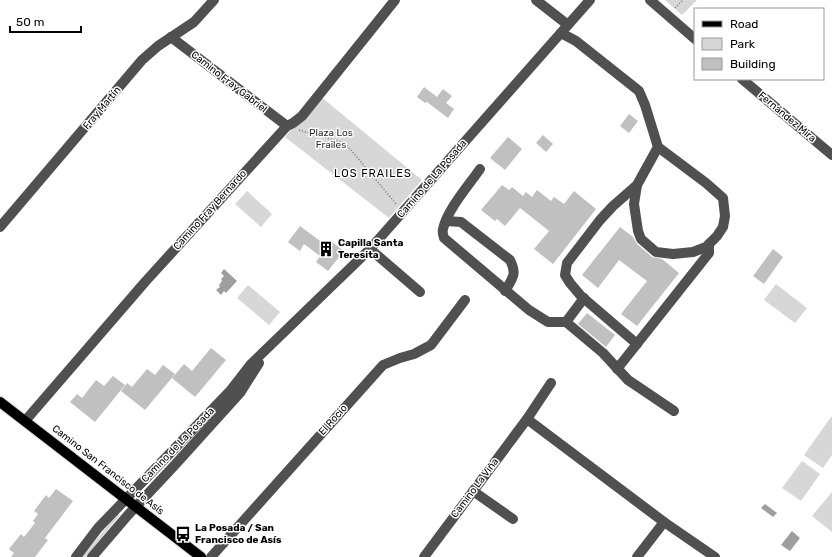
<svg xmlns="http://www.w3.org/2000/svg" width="832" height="557" font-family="Rubik,sans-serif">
<rect width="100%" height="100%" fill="#fff"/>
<g fill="#d7d7d7">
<polygon points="665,0 697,0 682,15"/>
<polygon points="320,96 422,180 389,218 285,137"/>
<polygon points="247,191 272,214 261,227 235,204"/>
<polygon points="776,284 807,308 795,323 764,300"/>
<polygon points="248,285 280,312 269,325 237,298"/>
<polygon points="831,417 832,417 832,455 823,468 804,455"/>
<polygon points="802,461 820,474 801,501 782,488"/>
<polygon points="832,492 832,532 812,516"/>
<polygon points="118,513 120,515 86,557 82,557"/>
</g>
<g fill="#9e9e9e">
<polygon points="224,269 237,281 226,293 224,291 221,295 216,290 220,287 219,285 222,281 221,279 224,276 221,273"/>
<polygon points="765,504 777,513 773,517 761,508"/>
<polygon points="792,531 800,538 790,551 781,545"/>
</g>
<g fill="#c0c0c0">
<polygon points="424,87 437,97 443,89 452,96 446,103 454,109 448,118 427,102 425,103 417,97"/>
<polygon points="629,114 638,121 629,133 620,126"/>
<polygon points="543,135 553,144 546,152 536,143"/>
<polygon points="508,137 522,149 505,170 490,158"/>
<polygon points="502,185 509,190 512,187 523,196 526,192 532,197 537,190 551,201 554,197 564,204 574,191 596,209 553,264 534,249 549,231 520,208 505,226 497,219 495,221 481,210"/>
<polygon points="300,226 328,247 332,242 344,251 328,271 316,262 320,256 304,244 300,251 288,242"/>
<polygon points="620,227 633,237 637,244 652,257 662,259 679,273 637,326 621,314 647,281 619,260 598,288 582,275"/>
<polygon points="773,249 783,257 764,284 753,276"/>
<polygon points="587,313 615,335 606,347 578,324"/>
<polygon points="211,348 226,360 195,397 172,378 184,364 192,371"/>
<polygon points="163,365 175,374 145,410 121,391 127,383 132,387 147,369 155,375"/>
<polygon points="113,376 125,385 95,422 70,402 77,394 82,398 96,380 104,386"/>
<polygon points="56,489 73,501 45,538 48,540 35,557 11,557 14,553 9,549 21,534 24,537 35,523 33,521 38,514 34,511 46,495 49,498"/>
</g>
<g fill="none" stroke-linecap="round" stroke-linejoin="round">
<defs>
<polyline id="major" points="0,402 201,557"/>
</defs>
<use href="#major" stroke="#dbdbdb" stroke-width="12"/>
<g stroke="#727272" stroke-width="1.5" stroke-dasharray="1 2" stroke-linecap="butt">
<polyline points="675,8 683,0"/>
<polyline points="299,130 345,143 397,205"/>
</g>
<g stroke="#505050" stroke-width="10">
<polyline points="536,0 568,25"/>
<polyline points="650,0 695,39"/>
<polyline points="561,33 576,41 639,91 645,105 658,147 637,185 613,206 600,220 567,263 565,275 570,283 581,296 637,344"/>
<polyline points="171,37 287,126"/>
<polyline points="742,79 832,155"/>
<path d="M480,169C469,185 447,210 443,229C442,232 443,235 444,238L529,310L548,322H566"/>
<polyline points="637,185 634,204 638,231 641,239 656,252 673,254 693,252 706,247 717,236 723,227 725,216 723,198 706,183 658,147"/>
<path d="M446,221L461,222L510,260C517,274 513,278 505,291"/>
<polyline points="0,227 142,60 158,46 194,22 214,0"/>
<polyline points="370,249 420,292"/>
<polyline points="584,298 566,322 603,353 628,380 674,411"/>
<polyline points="617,369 709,253 709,244"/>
<polyline points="527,419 664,522 715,557"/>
<polyline points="25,421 145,282 287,126 293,123 302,116 395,0"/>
<polyline points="473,491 513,519"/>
<polyline points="76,557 98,528 230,391 251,364 370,249 590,0"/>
<polyline points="92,557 128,515 173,467 240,393 259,363"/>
<polyline points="211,557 383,365 400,358 414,354 431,345 465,300"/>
<polyline points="424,557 527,419 551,383"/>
<polyline points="637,557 664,522"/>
</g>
<use href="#major" stroke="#000" stroke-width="10"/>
</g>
<defs>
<symbol id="building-bare" viewBox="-9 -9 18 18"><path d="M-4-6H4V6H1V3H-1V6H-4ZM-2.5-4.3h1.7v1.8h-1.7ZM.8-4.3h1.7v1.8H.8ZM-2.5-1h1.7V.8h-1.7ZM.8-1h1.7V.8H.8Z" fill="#000" stroke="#fff" stroke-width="2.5" paint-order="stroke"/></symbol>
<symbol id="bus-bare" viewBox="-9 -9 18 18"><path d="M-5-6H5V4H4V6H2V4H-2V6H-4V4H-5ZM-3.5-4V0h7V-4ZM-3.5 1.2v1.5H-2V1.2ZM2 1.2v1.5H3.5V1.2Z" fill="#000" stroke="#fff" stroke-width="2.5" paint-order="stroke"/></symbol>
</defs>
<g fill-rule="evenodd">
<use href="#building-bare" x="315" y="238" width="22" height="22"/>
<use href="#bus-bare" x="172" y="523" width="22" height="22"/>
</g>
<g text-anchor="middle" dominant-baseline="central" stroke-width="3" stroke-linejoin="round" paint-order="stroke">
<g font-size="10" fill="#000" stroke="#fff">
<text transform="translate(229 82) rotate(38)">Camino Fray Gabriel</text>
<text transform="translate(102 108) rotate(-50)">Fray Martín</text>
<text transform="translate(787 117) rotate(40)">Fernández Mira</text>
<text transform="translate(432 179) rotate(-49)">Camino de La Posada</text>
<text transform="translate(210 210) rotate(-48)">Camino Fray Bernardo</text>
<text transform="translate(333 420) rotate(-48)">El Rocio</text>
<text transform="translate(178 445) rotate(-46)">Camino de La Posada</text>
<text transform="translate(108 470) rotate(38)">Camino San Francisco de Asís</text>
<text transform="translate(475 488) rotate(-53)">Camino La Viña</text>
</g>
<g font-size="10" fill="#2e2e2e" stroke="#fff">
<text x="331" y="133">Plaza Los<tspan x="331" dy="12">Frailes</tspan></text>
</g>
<g font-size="10" font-weight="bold" fill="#000" stroke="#fff" text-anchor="start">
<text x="338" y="243">Capilla Santa<tspan x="338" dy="12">Teresita</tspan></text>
<text x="195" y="528">La Posada / San<tspan x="195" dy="12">Francisco de Asís</tspan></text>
</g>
<g font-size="11" letter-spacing="1" fill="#000" stroke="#fff">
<text x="373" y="173">LOS FRAILES</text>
</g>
</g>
<rect x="694" y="8" width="130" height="72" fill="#ffffff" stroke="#999999"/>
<rect x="702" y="21" width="20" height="6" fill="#000000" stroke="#999999"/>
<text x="730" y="28" font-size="12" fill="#000000">Road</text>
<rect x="702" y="38" width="20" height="12" fill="#d7d7d7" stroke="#999999"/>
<text x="730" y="48" font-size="12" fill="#000000">Park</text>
<rect x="702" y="58" width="20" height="12" fill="#c0c0c0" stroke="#999999"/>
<text x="730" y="68" font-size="12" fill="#000000">Building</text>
<path d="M10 26v6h71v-6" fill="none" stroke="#000000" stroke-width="2"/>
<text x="16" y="26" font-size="12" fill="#000000" stroke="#ffffff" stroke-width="3" paint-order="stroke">50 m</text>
</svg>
